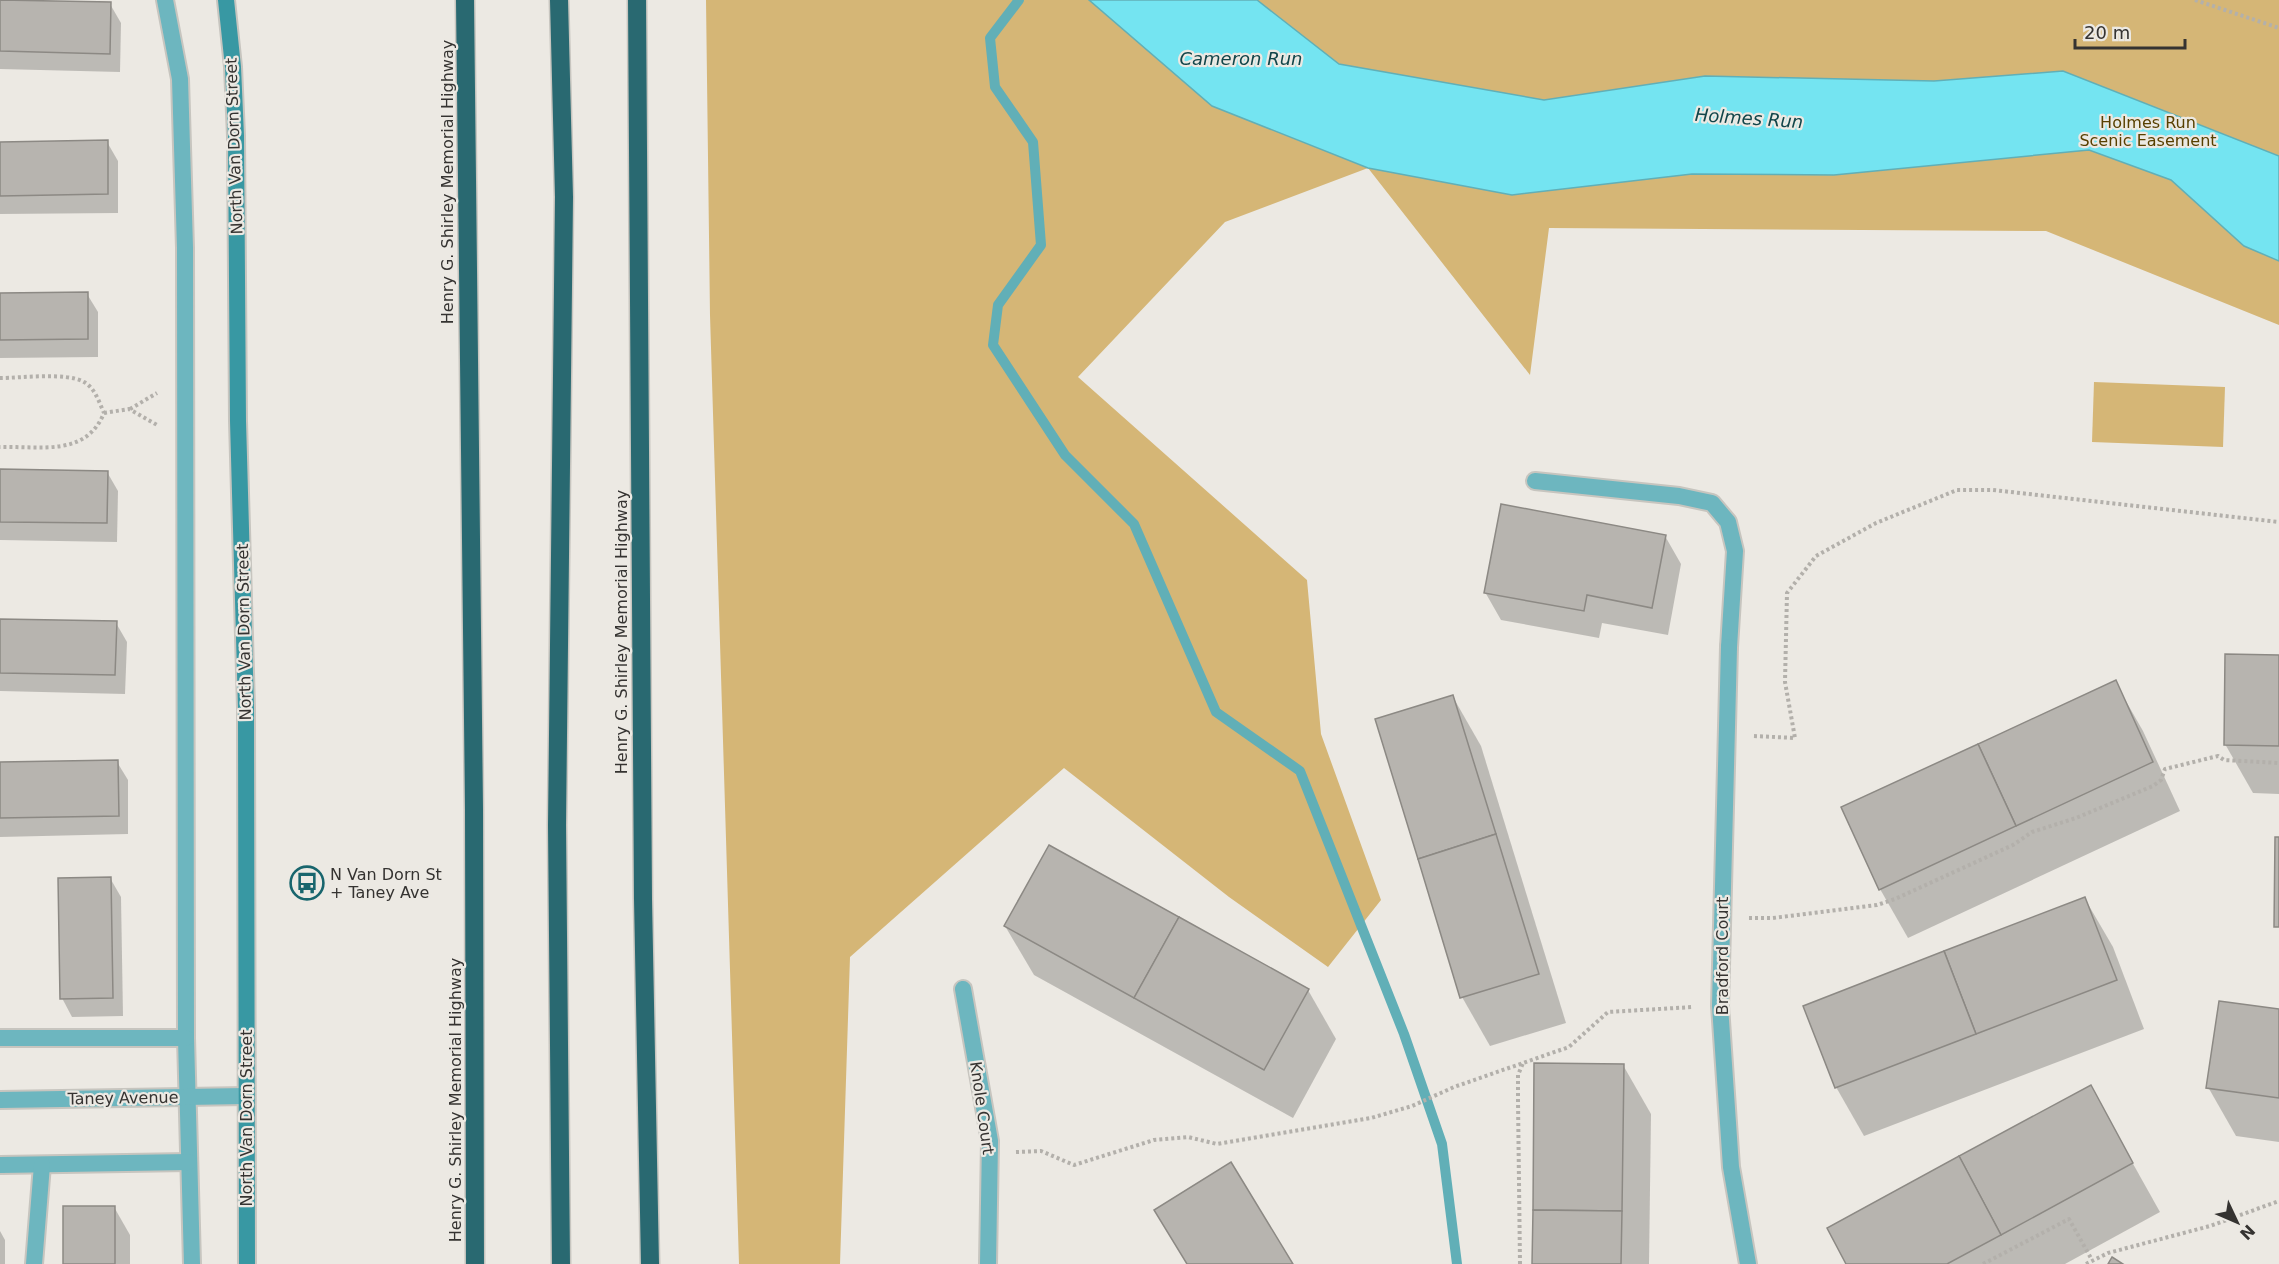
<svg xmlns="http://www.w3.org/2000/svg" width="2279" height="1264" font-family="'DejaVu Sans',sans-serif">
<rect width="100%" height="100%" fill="#ece9e3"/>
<g fill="#d5b676">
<polygon points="706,0 2279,0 2279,325 2046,231 1549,228 1530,375 1368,168 1225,222 1078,377 1307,580 1321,734 1381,900 1328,967 1229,897 1064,768 850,957 840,1264 739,1264 710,315"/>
<polygon points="2094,382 2225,387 2223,447 2092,442"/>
</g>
<polygon fill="#74e4f1" stroke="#61afb7" stroke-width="1.5" points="1089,0 1257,0 1339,64 1544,100 1705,76 1934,81 2063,71 2279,156 2279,261 2244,246 2171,180 2089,150 1834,175 1692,174 1512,195 1368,168 1212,106"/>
<g fill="#0003">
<polygon points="0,2 110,4 121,23 120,72 0,69"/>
<polygon points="107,142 118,161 118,213 0,214 0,143"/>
<polygon points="87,294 98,312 98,357 0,358 0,295"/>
<polygon points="0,471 107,472 118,491 117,542 0,540"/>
<polygon points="1665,536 1681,564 1668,635 1602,623 1599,638 1501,620 1485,592"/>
<polygon points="0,620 116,623 127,642 125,694 0,691"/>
<polygon points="2279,657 2279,794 2253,793 2225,744"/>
<polygon points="2115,682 2143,731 2180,811 1908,938 1880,889"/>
<polygon points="1453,697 1481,746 1566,1023 1490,1046 1462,997"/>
<polygon points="117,762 128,780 128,834 0,837 0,764"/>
<polygon points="110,878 121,897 123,1016 72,1017 62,998"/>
<polygon points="2085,899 2113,947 2144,1029 1864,1136 1836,1087"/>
<polygon points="1005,926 1308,990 1336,1039 1293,1118 1034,975"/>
<polygon points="2279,1011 2279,1142 2236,1136 2208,1087"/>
<polygon points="1623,1065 1651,1114 1649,1264 1533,1264"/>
<polygon points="2090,1087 2160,1212 2065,1264 1848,1264"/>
<polygon points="114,1207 130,1235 130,1264 64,1264"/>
<polygon points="0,1231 5,1240 5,1264 0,1264"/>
</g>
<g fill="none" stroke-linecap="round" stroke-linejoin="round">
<polyline stroke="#61afb7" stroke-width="10" points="1019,0 990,38 995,87 1033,142 1041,245 998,305 993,345 1065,455 1134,524 1216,712 1300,771 1404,1034 1442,1144 1457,1264"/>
</g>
<g fill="#b7b4af" stroke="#8c8984" stroke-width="1.5">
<polygon points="0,0 111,2 110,54 0,51"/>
<polygon points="108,140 108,194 0,196 0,142"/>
<polygon points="88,292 88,339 0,340 0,293"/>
<polygon points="0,469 108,471 107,523 0,522"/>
<polygon points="1501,504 1666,535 1652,608 1587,595 1584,611 1484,593"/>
<polygon points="0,619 117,621 115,675 0,673"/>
<polygon points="2225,654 2279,655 2279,746 2224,745"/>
<polygon points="2116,680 2153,762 2016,826 1978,744"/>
<polygon points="1453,695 1496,834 1418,859 1375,719"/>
<polygon points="1978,744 2016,826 1879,890 1841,807"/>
<polygon points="118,760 119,816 0,818 0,762"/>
<polygon points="1496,834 1539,974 1460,998 1418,859"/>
<polygon points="2275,837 2279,837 2279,927 2274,927"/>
<polygon points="1049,845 1179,917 1134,998 1004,926"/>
<polygon points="111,877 113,998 60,999 58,878"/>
<polygon points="2085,897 2117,980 1976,1034 1944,951"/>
<polygon points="1179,917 1309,989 1264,1070 1134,998"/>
<polygon points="1944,951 1976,1034 1835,1088 1803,1006"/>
<polygon points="2219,1001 2279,1009 2279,1098 2206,1088"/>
<polygon points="1534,1063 1624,1064 1622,1211 1533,1210"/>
<polygon points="2091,1085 2133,1163 2001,1235 1959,1156"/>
<polygon points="1959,1156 2001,1235 1947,1264 1846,1264 1827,1228"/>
<polygon points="1231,1162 1293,1264 1187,1264 1154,1210"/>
<rect x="63" y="1206" width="52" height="58"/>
<polygon points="1533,1210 1622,1211 1621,1264 1532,1264"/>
<polygon points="2112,1257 2123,1264 2108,1264"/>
</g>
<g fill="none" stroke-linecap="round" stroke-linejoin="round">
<defs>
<g id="service">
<polyline points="165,0 180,79 185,248 186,1038 192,1264"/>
<polyline points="1535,481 1679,496 1712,503 1728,522 1735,551 1729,647"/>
<polyline points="0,1038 186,1038"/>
<polyline points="0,1165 189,1162"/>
<polyline points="34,1264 42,1165"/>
</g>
<g id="minor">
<polyline points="1729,647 1720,1006 1731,1167 1748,1264"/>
<polyline points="963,989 990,1141 988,1264"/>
</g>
<polyline id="tertiary" points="0,1100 246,1096"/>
<polyline id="secondary" points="226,0 233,67 236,136 238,421 246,708 247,1264"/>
<g id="motorway">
<polyline points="465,0 474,809 475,1264"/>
<polyline points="559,0 564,197 557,825 561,1264"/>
<polyline points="637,0 643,899 650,1264"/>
</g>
</defs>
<use href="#service" stroke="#c7c5bf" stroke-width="20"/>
<use href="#minor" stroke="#c7c5bf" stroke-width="20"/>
<use href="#tertiary" stroke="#c7c5bf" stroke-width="20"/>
<use href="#secondary" stroke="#c7c5bf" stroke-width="20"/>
<use href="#motorway" stroke="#c7c5bf" stroke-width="21"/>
<g stroke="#b3b0ab" stroke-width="4" stroke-dasharray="3 3" stroke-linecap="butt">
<polyline points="2195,0 2279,28"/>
<path d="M0,378C21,378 66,372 84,382C95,388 99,402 104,413C86,457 41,446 0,447"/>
<polyline points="130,409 157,393"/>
<polyline points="104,413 129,409 159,426"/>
<polyline points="1754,736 1795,738 1785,682 1787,593 1816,556 1876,523 1957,490 1993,490 2279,522"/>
<polyline points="1749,918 1773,918 1877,905 1895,899 2013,845 2032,832 2076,818 2153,786 2161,780 2165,769 2218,756 2224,760 2279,763"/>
<polyline points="1016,1152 1041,1151 1074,1165 1154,1140 1188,1137 1217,1144 1371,1118 1412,1106 1454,1087 1569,1047 1608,1012 1693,1007"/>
<polyline points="1520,1264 1518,1100 1518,1075 1523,1063"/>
<polyline points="1983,1264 2069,1219 2092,1260"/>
<polyline points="2086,1264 2108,1253 2210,1226 2279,1201"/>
</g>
<use href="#service" stroke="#6db6bf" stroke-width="16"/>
<use href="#minor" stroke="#6db6bf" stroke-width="16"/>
<use href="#tertiary" stroke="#6db6bf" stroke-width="16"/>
<use href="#secondary" stroke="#3898a3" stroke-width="16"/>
<use href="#motorway" stroke="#296971" stroke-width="18"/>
</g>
<defs>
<symbol id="bus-ring" viewBox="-11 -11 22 22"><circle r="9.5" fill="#ece9e3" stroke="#18656d" stroke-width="1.5"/><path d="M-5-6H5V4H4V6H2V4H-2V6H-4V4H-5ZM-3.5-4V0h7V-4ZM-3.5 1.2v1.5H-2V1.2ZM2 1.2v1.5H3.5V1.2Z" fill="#18656d"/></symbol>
</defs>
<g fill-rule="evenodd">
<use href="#bus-ring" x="288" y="864" width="38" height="38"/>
</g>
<g text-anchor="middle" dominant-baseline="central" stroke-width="4.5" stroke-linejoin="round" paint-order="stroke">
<g font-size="16" fill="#584000" stroke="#ece9e3">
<text x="2148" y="122">Holmes Run<tspan x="2148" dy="18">Scenic Easement</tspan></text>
</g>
<g font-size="16" fill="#353331" stroke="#ece9e3">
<text transform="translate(234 146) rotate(-92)">North Van Dorn Street</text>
<text transform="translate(447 182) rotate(-90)">Henry G. Shirley Memorial Highway</text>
<text transform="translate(244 632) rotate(-91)">North Van Dorn Street</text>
<text transform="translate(621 632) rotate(-90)">Henry G. Shirley Memorial Highway</text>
<text transform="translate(1722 956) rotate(-90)">Bradford Court</text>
<text transform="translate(123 1098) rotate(-1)">Taney Avenue</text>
<text transform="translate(455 1100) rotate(-90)">Henry G. Shirley Memorial Highway</text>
<text transform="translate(982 1108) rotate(82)">Knole Court</text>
<text transform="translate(246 1118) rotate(-90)">North Van Dorn Street</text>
</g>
<g font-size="16" fill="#353331" stroke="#ece9e3" text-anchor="start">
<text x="330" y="874">N Van Dorn St<tspan x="330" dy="18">+ Taney Ave</tspan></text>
</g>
<g font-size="18" font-style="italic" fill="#11454a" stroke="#ece9e3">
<text x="1241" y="58">Cameron Run</text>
<text transform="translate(1749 118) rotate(4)">Holmes Run</text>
</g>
</g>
<g transform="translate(2237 1222) rotate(134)" stroke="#ece9e3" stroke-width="4.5" paint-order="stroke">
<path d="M0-4.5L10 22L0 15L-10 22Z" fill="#353331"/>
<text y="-9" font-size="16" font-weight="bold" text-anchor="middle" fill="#353331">N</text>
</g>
<path d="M2075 39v9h110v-9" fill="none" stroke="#353331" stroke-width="3"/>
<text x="2084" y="39" font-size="18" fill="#353331" stroke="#ece9e3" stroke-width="4.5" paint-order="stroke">20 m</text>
</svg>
